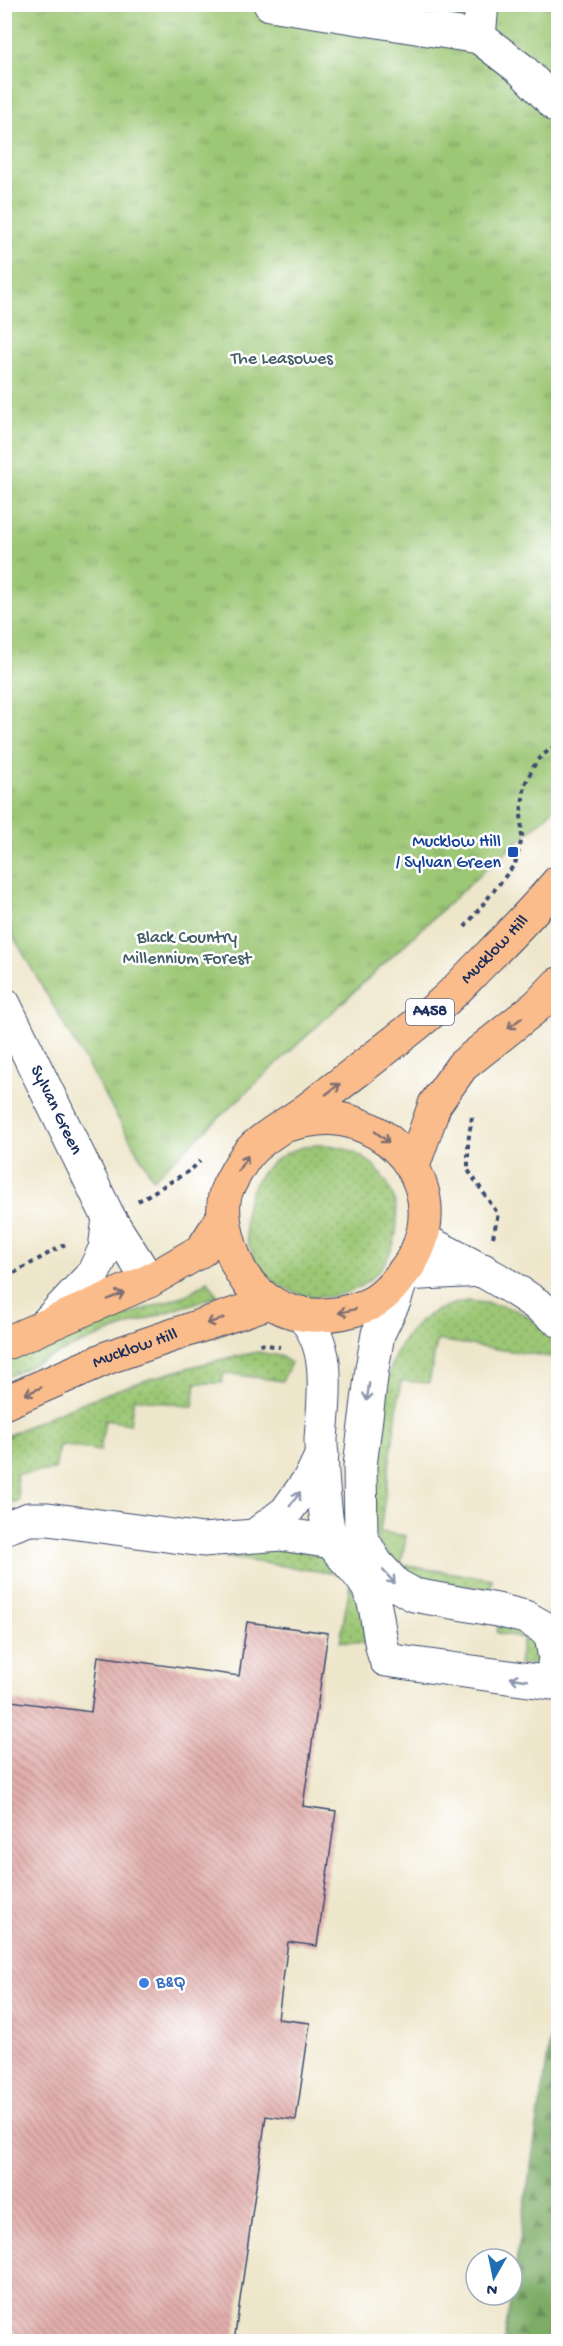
<svg xmlns="http://www.w3.org/2000/svg" width="563" height="2346" font-family="'Gochi Hand',sans-serif">
<defs>
<pattern id="grass-dots" width="8" height="8" patternUnits="userSpaceOnUse" patternTransform="scale(1.5)"><rect width="8" height="8" fill="#9cc775"/><path d="M2 2h.1M6 6h.1" fill="none" stroke="#7ea263" stroke-width="1.8" stroke-linecap="round"/></pattern>
<pattern id="forest-firs" width="22" height="20" patternUnits="userSpaceOnUse" patternTransform="scale(1.5)"><rect width="22" height="20" fill="#7dac66"/><path d="M5 1l3.5 6h-7zM16 11l3.5 6h-7z" fill="#668c57"/></pattern>
<pattern id="park-tufts" width="24" height="20" patternUnits="userSpaceOnUse" patternTransform="scale(1.5)"><rect width="24" height="20" fill="#9cc775"/><path d="M3 7l-1-3M5 7V3M7 7l1-3M15 17l-1-3M17 17v-4M19 17l1-3" fill="none" stroke="#7ea263"/></pattern>
<pattern id="building-back-hatch" width="6" height="6" patternUnits="userSpaceOnUse" patternTransform="scale(1.5)"><rect width="6" height="6" fill="#e2afac"/><path d="M-1 5l2 2M0 0l6 6M5-1l2 2" fill="none" stroke="#b68f8f"/></pattern>
</defs>
<rect width="100%" height="100%" fill="#fff"/>
<filter id="ink" filterUnits="userSpaceOnUse"><feTurbulence type="fractalNoise" baseFrequency=".0167" numOctaves="2"/><feDisplacementMap in="SourceGraphic" scale="12" xChannelSelector="R" yChannelSelector="G"/><feConvolveMatrix kernelMatrix="1 2 1 2 8 2 1 2 1" color-interpolation-filters="sRGB"/></filter>
<filter id="wash" filterUnits="userSpaceOnUse"><feTurbulence type="fractalNoise" baseFrequency=".008" numOctaves="4" result="noise"/><feDisplacementMap in="SourceGraphic" scale="24" xChannelSelector="R" yChannelSelector="G"/><feGaussianBlur stdDeviation="1.35" result="paint"/><feColorMatrix in="noise" values="0 0 0 0 0 0 0 0 0 0 0 0 0 0 0 0 0 1.4 0 .05"/><feComposite in="paint" operator="in"/></filter>
<g filter="url(#wash)">
<rect width="100%" height="100%" fill="#eee6ca"/>
<g fill="url(#grass-dots)" stroke="#5c7b6a" stroke-width="1.5">
<circle cx="321" cy="1221" r="76"/>
<path d="M208,1281L218,1296C145,1318 72,1344 5,1378V1362L63,1337L188,1294Z"/>
<path d="M468,1301C513,1306 525,1309 558,1342V1358L437,1340L429,1383L401,1381L380,1532L406,1536L401,1565L492,1579L491,1589L417,1580L406,1576L376,1539L373,1477L379,1377L388,1378C398,1335 423,1308 468,1301Z"/>
<path d="M258,1352L280,1356L291,1363L282,1381L224,1373L222,1383H196L193,1407L134,1398L130,1424L105,1420L100,1451L59,1445L55,1470L16,1474L19,1501L5,1503V1437C84,1398 171,1368 258,1352Z"/>
<polygon points="283,1547 326,1557 343,1575 223,1557"/>
<polygon points="350,1585 359,1600 368,1644 340,1641"/>
<polygon points="498,1625 510,1625 535,1640 538,1653 534,1664 519,1664 523,1638 497,1633"/>
</g>
<polygon fill="url(#forest-firs)" stroke="#4c6e62" stroke-width="1.5" points="558,1989 558,2341 504,2341"/>
<polygon fill="url(#park-tufts)" stroke="#5c7b6a" stroke-width="1.5" points="4,5 558,5 558,803 546,817 486,869 153,1179 5,922"/>
<g id="blocks">
<polygon fill="url(#building-back-hatch)" points="247,1622 328,1633 303,1806 336,1811 317,1946 288,1942 278,2019 310,2023 296,2120 266,2116 234,2342 4,2342 4,1700 91,1712 98,1656 239,1676"/>
</g>
</g>
<g filter="url(#ink)">
<use href="#blocks" fill-opacity="0" stroke="#3b4a6e" stroke-width="1.5"/>
<g fill="none" stroke-linecap="round" stroke-linejoin="round">
<defs>
<g id="minor">
<polyline points="270,4 479,37 522,70 558,107"/>
<polyline points="479,37 482,4"/>
<path id="s1" d="M4,1004L109,1218L149,1281"/>
<path d="M421,1239C469,1263 516,1287 558,1320"/>
<path d="M300,1313C333,1346 324,1396 321,1439C321,1458 322,1479 324,1498C325,1508 328,1535 333,1543C344,1561 363,1573 371,1594C380,1616 377,1637 386,1660L551,1683L555,1658L551,1636L541,1626L525,1617L497,1610L414,1595L396,1585L376,1563L361,1537L360,1466L372,1369L378,1334L395,1299L403,1274L483,1270"/>
<polyline points="44,1326 93,1274 105,1249 109,1218"/>
<polyline points="4,1528 29,1519 48,1519 203,1540 281,1534 332,1542"/>
<polyline points="257,1534 286,1512 311,1477 322,1454"/>
</g>
<g id="highway">
<path id="s2" d="M287,1125C310,1119 332,1115 355,1123C422,1145 448,1219 402,1274C392,1287 381,1300 365,1306C338,1317 299,1320 274,1304C265,1299 254,1289 247,1281C232,1261 216,1211 228,1187C236,1172 245,1153 259,1143C275,1130 292,1121 308,1109C352,1074 398,1041 441,1004C456,991 469,976 483,962C509,936 534,910 558,882"/>
<polyline points="413,1166 435,1104 462,1066 537,1006 558,984"/>
<polyline points="4,1344 149,1281 202,1250 223,1217"/>
<path id="s3" d="M4,1403L109,1357L270,1302"/>
</g>
</defs>
<use href="#minor" stroke="#3b4a6e" stroke-width="35"/>
<use href="#highway" stroke="#3b4a6e" stroke-width="35"/>
<g stroke="#3b4a6e" stroke-width="4" stroke-dasharray="4.5 4.5" stroke-linecap="butt">
<polyline points="465,927 515,864 522,838 521,812 525,784 537,760 558,743"/>
<polyline points="472,1117 468,1142 468,1170 498,1214 493,1237"/>
<polyline points="138,1201 191,1170 200,1161"/>
<polyline points="14,1273 67,1243"/>
<polyline points="260,1344 280,1347"/>
</g>
<use href="#minor" stroke="#fff" stroke-width="33"/>
<use href="#highway" stroke="#fabc8b" stroke-width="33"/>
</g>
<defs><path id="oneway-shaft" d="M-6 0H5M1.5-3L5.5 0L1.5 3" fill="none" stroke-width="1.6" stroke-linecap="round" stroke-linejoin="round" transform="scale(1.5)"/></defs>
<g stroke="#7f6e72">
<use href="#oneway-shaft" transform="translate(515 1023) rotate(142)"/>
<use href="#oneway-shaft" transform="translate(333 1089) rotate(-38)"/>
<use href="#oneway-shaft" transform="translate(382 1137) rotate(38)"/>
<use href="#oneway-shaft" transform="translate(243 1163) rotate(-57)"/>
<use href="#oneway-shaft" transform="translate(116 1296) rotate(-23)"/>
<use href="#oneway-shaft" transform="translate(347 1311) rotate(166)"/>
<use href="#oneway-shaft" transform="translate(215 1321) rotate(161)"/>
<use href="#oneway-shaft" transform="translate(33 1391) rotate(156)"/>
</g>
<g stroke="#8d97ae">
<use href="#oneway-shaft" transform="translate(368 1392) rotate(98)"/>
<use href="#oneway-shaft" transform="translate(295 1499) rotate(-54)"/>
<use href="#oneway-shaft" transform="translate(389 1577) rotate(48)"/>
<use href="#oneway-shaft" transform="translate(519 1679) rotate(-172)"/>
</g>
</g>
<rect fill="#1a4fb4" stroke="#fff" stroke-width="2" x="507" y="846" width="12" height="12" rx="3"/>
<circle fill="#3f7fe0" stroke="#fff" stroke-width="2" cx="144" cy="1983" r="6"/>
<g text-anchor="middle" dominant-baseline="central" stroke-width="5" stroke-linejoin="round" paint-order="stroke">
<rect fill="#fff" stroke="#5f6d8e" stroke-width="1.5" x="406" y="999" width="48" height="26" rx="4.5"/>
<g font-size="16" font-weight="bold" fill="#1b2f5e">
<text x="430" y="1012">A458</text>
</g>
<g font-size="18" fill="#425d65" stroke="#fff">
<text x="282" y="359">The Leasowes</text>
<text x="187" y="938">Black Country<tspan x="187" dy="21">Millennium Forest</tspan></text>
</g>
<g font-size="18" fill="#164399" stroke="#fff" text-anchor="end">
<text x="501" y="842">Mucklow Hill<tspan x="501" dy="21">/ Sylvan Green</tspan></text>
</g>
<g font-size="18" fill="#1b2f5e" stroke="#fff">
<text stroke="none"><textPath href="#s2" startOffset="896">Mucklow Hill</textPath></text>
<text stroke="none"><textPath href="#s1" startOffset="118">Sylvan Green</textPath></text>
<text stroke="none"><textPath href="#s3" startOffset="142">Mucklow Hill</textPath></text>
</g>
<g font-size="18" fill="#366cbe" stroke="#fff" text-anchor="start">
<text x="156" y="1983">B&amp;Q</text>
</g>
</g>
<rect width="563" height="2346" fill="none" stroke="#fff" stroke-width="24"/>
<g transform="translate(494 2277) rotate(189)"><circle r="28" fill="#ffffff" stroke="#a4acbf" stroke-width="1.5"/>
<path d="M0-4.5L10 22L0 15L-10 22Z" fill="#1f6fb2"/>
<text y="-9" font-size="16" font-weight="bold" text-anchor="middle" fill="#1b2f5e">N</text>
</g>
</svg>
